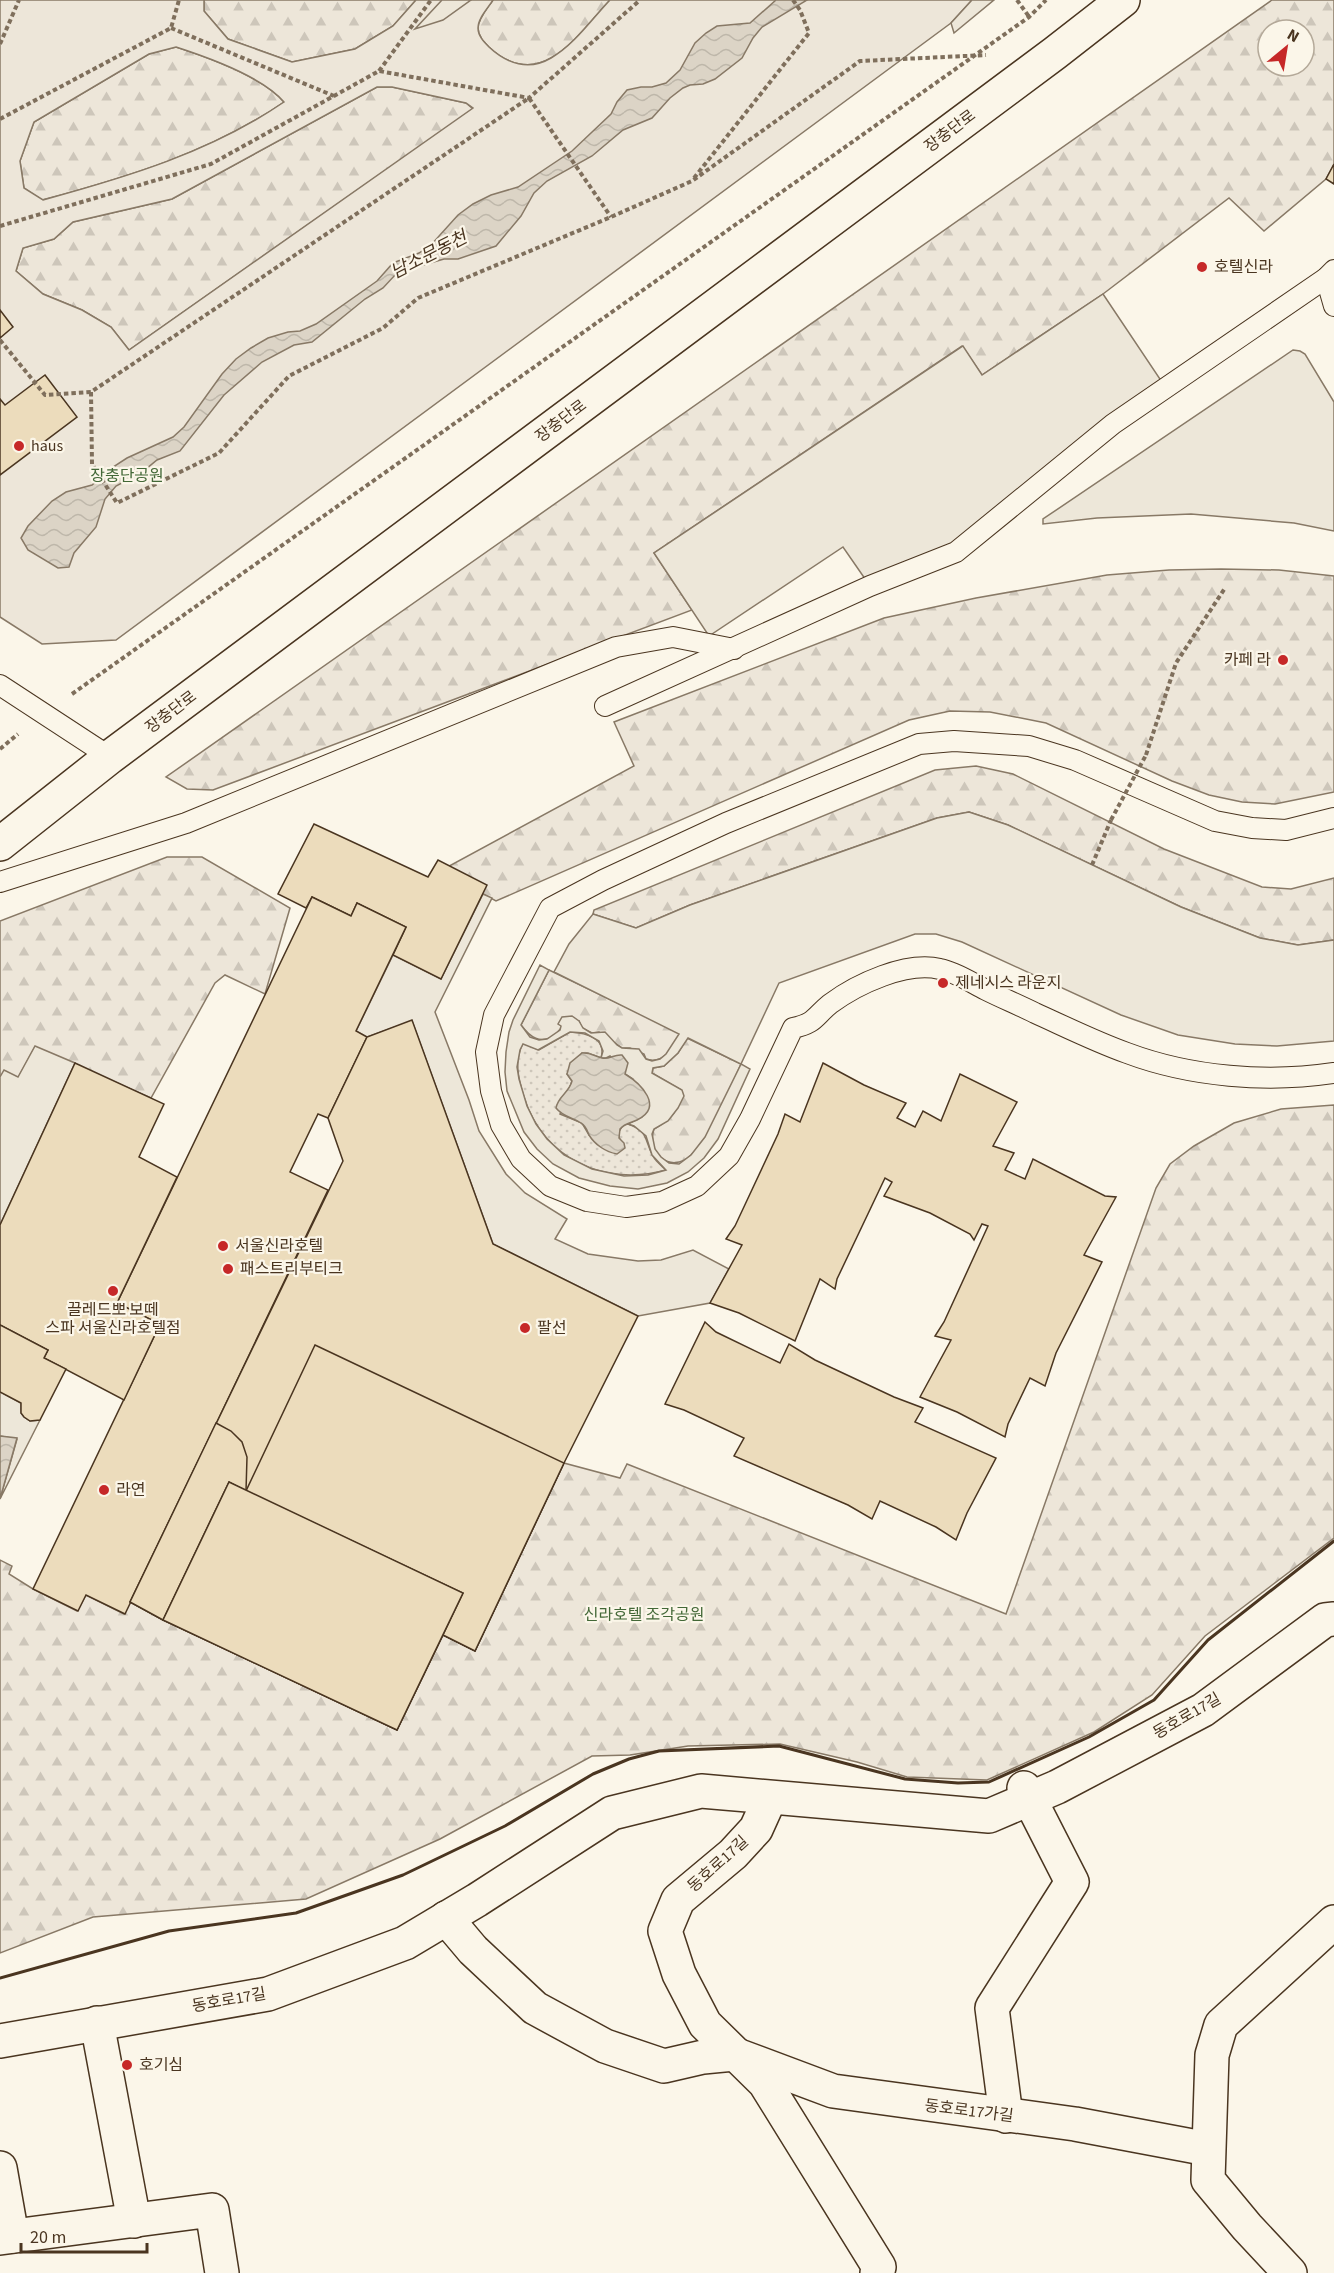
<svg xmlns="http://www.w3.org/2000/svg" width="1334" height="2273" font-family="'Source Sans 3','Noto Sans KR',sans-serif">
<defs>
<pattern id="forest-firs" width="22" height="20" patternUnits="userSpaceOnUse" patternTransform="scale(1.5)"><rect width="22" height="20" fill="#ede6d9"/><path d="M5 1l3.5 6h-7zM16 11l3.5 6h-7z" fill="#cdc6ba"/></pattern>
<pattern id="garden-dots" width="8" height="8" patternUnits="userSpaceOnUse" patternTransform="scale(1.5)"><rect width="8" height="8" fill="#ede6d9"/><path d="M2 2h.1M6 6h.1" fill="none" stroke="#cdc6ba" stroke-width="1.8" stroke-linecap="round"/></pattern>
<pattern id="water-waves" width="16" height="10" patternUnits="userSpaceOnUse" patternTransform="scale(1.5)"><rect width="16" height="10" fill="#dcd4c6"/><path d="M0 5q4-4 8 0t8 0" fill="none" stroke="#beb7aa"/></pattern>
</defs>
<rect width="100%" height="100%" fill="#fbf6e9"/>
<g fill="url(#forest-firs)" stroke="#887966" stroke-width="1.5" fill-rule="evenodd">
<polygon points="204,0 416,0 393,26 355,49 292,62 228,39 204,11"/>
<path d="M493,0H610C592,19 574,45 551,58C529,71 507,64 489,47C484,42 478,36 478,28C478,18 488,8 493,0Z"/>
<path d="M1272,0H1334V164L1326,179L1264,231L1229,198L1103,294L982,375L962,346L654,553L692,610L213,790L187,789L166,777ZM1268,30H1304V66H1268Z"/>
<path d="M176,47C207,57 262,77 284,102C211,152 128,177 42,200L24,188L20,161L34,122L149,54Z"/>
<polygon points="377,87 392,87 466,103 473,109 129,350 111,327 82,310 43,294 16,271 23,248 54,239 73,222 172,199"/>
<polygon points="1221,569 1279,570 1334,576 1334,792 1275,804 1242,802 1209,795 1172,781 1046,723 990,712 950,711 909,720 496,901 440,871 634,766 614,722 884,618 976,598 1107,575 1169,570"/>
<polygon points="976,766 1013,774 1164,849 1262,887 1291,889 1334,878 1334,940 1298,945 1260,938 1181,907 1008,825 969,812 937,818 690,905 636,928 593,914 594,910 935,770"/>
<polygon points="167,857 202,857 290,908 265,994 225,975 215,983 151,1098 35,1047 18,1078 0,1077 0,921"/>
<path d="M549,970L680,1033C673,1047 664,1065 646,1059L644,1054L630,1048H622L599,1032L592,1033L582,1028L579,1021C575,1022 569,1023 565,1025C560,1027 559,1032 555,1035C540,1045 530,1037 521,1025Z"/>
<path d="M687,1038L741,1064C728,1092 714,1134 691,1155C670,1175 646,1152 654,1129C674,1118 677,1112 681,1090L655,1075L652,1073L653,1068L664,1066L678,1053Z"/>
<polygon points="1334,1105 1334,1538 1205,1636 1152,1695 1094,1732 987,1780 907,1777 857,1762 780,1744 688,1746 630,1755 592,1756 440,1839 306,1899 93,1917 0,1953 0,1560 12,1566 9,1574 33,1589 77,1611 86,1595 124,1614 130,1602 163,1620 397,1730 443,1635 475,1651 564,1463 231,1431 216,1423 334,1180 564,1463 620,1478 627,1464 1006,1614 1156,1188 1170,1164 1194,1146 1234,1123 1281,1109"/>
</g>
<path fill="#ede6d9" stroke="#887966" stroke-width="1.5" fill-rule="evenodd" d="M0,0H204V11L228,39L292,62L355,49L393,26L416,0H493C488,8 478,18 478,28C478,36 484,42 489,47C507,64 529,71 551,58C574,45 592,19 610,0H972L951,23L116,640L42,644L0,617ZM176,47C207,57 263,77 284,102C211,152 127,177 43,200L24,188L20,161L34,122L149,54ZM377,87H392L466,103L473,108L129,350L111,327L82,310L43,294L16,271L23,248L54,239L73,222L172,199Z"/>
<path fill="url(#garden-dots)" stroke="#887966" stroke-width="1.5" d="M570,1032C585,1033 607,1037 601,1058L588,1053H582L567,1074L572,1081L560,1114L582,1123L589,1135L620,1140L618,1133L623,1125L628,1124C649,1131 644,1140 653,1156C656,1162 662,1166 666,1170C605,1187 543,1159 524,1097C518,1078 514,1061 523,1043L539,1050Z"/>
<g fill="#ede7d9" stroke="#887966" stroke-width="1.5" fill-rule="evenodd">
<polygon points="442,0 471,0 443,20 415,29"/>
<polygon points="972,0 994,0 954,33 951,23"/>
<polygon points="1103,294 1166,388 956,552 870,586 843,547 709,636 654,553 963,346 982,375"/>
<polygon points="1293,350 1300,351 1305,354 1334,402 1334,531 1294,523 1191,514 1097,518 1043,524 1043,519"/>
<path d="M969,812L1008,825L1181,907L1260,938L1298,945L1334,940V1041L1277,1046L1235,1044L1178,1035L1121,1015L962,942L936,934H915L779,983L741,1064L750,1069L718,1139L704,1158L688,1172L667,1183L638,1189L610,1186L579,1178L553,1164L537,1149L524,1132L507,1091L505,1072L506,1052L509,1032L513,1020L540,965L549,970L521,1025L530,1037L539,1040L547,1039L560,1030L561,1026L558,1024L562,1017L572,1016L579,1021L583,1028L591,1033L605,1032L617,1045L622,1048L639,1049L646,1059L652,1061L660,1059L666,1054L679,1034L554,972L569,944L593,914L636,928L690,905L937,818ZM570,1032L585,1033L599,1041L603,1051L601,1058H606L610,1056L625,1074L633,1079L649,1106L642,1117L628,1124L634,1126L646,1136L652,1155L666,1170L648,1175L624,1176L592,1169L564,1155L547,1139L536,1124L527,1106L519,1079L517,1067L520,1050L523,1044L538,1050ZM688,1038L741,1064L705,1137L691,1155L679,1164L669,1163L661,1157L655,1149L652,1134L654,1129L668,1121L678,1108L684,1096L682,1090L652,1073L653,1068L664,1066L678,1053Z"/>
<polygon points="483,894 492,898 435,1012 469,1100 479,1131 506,1174 525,1193 567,1219 555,1239 588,1254 638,1261 661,1260 693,1250 729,1269 710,1303 638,1316 493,1244 412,1021 367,1037 356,1031 393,955 441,979"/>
<polygon points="35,1046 75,1063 0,1225 0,1077 4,1070 18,1077"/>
<polygon points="0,1392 21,1403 21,1413 24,1417 30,1421 40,1420 0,1499 17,1439 0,1436"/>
</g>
<g fill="url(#water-waves)" stroke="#887966" stroke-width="1.5">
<polygon points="776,0 807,0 762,27 753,38 742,58 715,79 703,84 690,85 683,88 670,98 652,118 623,130 592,156 547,181 534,193 521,216 496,246 458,259 444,259 406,270 395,275 383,288 365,299 312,342 294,345 262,362 224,395 180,451 157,460 141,473 116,486 105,499 96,527 74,553 69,567 58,568 28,550 21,538 28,526 52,501 66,492 92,485 113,467 127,458 173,437 184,427 222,374 236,359 251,348 268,338 288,332 300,331 316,324 377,281 393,263 419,253 431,245 458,215 473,204 491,195 518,187 572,151 611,114 617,102 627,90 641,87 652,87 666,83 680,70 695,43 706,33 717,26 750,23"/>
<path d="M582,1053C590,1052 594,1056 602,1058C609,1060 614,1054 622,1055L628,1063L625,1074C640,1083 665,1107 637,1120C631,1123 625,1123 620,1129L619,1138L624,1143L625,1148L617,1154C606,1152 595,1145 589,1135C587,1130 586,1126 581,1123C572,1117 563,1117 556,1108C558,1096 569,1093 572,1081L567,1074L570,1063Z"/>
<polygon points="0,1436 17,1438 0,1499"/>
</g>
<g fill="#ecdcbc" stroke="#4a3520" stroke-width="1.5">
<polygon points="1334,164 1334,184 1326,179"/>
<polygon points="0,310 13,327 0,338"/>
<polygon points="45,375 77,417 0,475 0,399 5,405"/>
<polygon points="314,824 428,877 438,860 487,885 441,979 393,955 406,927 357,903 351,916 312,897 306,908 278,894"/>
<polygon points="312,897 351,916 357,903 406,927 356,1031 367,1037 328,1118 318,1114 290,1172 328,1190 125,1614 86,1595 78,1611 33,1589 160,1324 117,1303"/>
<polygon points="412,1020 493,1244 638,1316 564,1463 475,1651 443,1635 397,1730 163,1620 130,1602 343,1161 328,1118 367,1037"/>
<polygon points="75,1063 164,1104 139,1157 177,1177 117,1303 160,1324 124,1400 44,1358 48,1350 0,1325 0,1225"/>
<polygon points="823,1063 864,1085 906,1103 897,1118 915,1127 923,1111 941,1121 960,1074 1017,1102 993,1146 1014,1153 1005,1170 1025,1179 1033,1159 1105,1196 1116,1197 1084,1255 1102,1262 1056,1353 1045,1386 1030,1378 1008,1424 1005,1437 957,1412 920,1397 951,1340 935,1336 944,1322 988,1226 982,1224 974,1240 970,1234 930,1213 884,1196 892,1182 885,1178 837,1279 835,1289 820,1279 795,1341 739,1313 710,1303 742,1245 726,1239 735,1226 778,1134 785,1114 800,1122"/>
<polygon points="705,1322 716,1332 780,1363 789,1344 815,1360 894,1397 923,1408 915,1422 996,1458 967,1513 956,1540 936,1527 880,1501 872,1519 848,1505 734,1456 744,1438 684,1410 665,1404"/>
<polygon points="0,1325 48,1350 44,1358 66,1369 40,1420 30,1421 24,1417 21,1413 21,1403 0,1392"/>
<polygon points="315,1345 564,1463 475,1651 443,1635 463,1593 246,1491"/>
<polygon points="216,1423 231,1431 242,1442 247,1457 246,1491 229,1482 163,1620 130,1602"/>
<polygon points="229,1482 463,1593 397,1730 163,1620"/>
</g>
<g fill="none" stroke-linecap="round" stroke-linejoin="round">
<defs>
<g id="service">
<polyline points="1326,278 1334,306"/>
<polyline points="0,685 110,757"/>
<polyline points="605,706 870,586 956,552 1113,424 1326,278 1334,270"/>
<path d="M1334,818L1286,830L1252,828L1215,821L1075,760L1029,746L954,741L919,744L726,823L603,880L550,908L494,1015L486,1052L491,1091L501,1125L521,1159L550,1186L587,1201L626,1207L662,1202L697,1186L729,1156L750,1119L793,1028C816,1023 814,1017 830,1004C857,984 906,961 940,969C956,972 972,983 986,990C1002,998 1019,1005 1035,1013C1066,1027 1096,1042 1127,1053C1191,1077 1267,1083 1334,1073"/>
<polyline points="0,882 186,823 616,647 673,637 734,649"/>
</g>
<g id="minor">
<polyline points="770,1798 756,1829 733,1854 678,1900 665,1931 679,1974 705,2024 765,2083 879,2267 877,2273"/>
<polyline points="446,1918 473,1950 535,2008 605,2046 664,2066 703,2057 734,2054 833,2091 1075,2124 1208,2149"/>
<polyline points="97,2023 134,2221"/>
<polyline points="0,2041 268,1994 405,1943 477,1900 612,1813 701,1791 989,1816 1057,1787 1203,1710 1325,1620 1334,1619"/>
<polyline points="1006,2116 992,2008 1072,1882 1024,1788"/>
<polyline points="0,2168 12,2236"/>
<polyline points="0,2238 212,2210 222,2273"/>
<polyline points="1290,2273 1247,2227 1208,2180 1212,2055 1221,2025 1334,1922"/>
</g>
<polyline id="primary" points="0,844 110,757 1055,53 1123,0"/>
</defs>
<use href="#service" stroke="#4a3520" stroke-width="22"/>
<use href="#minor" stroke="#4a3520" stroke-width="36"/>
<use href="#primary" stroke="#4a3520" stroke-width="36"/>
<g stroke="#7f6f5c" stroke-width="4" stroke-dasharray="4.5 3" stroke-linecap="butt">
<polyline points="1017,0 1030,18"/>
<polyline points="171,28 334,96"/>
<polyline points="0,44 19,0"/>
<polyline points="379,71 431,0"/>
<polyline points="0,119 171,28 179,0"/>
<polyline points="694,178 809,33 800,10 793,0"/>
<polyline points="0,226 211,164 379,71 529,98 640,0"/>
<polyline points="0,340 45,395 91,392 529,98 611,217"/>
<polyline points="91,392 92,464 117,503 219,453 289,376 383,328 418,298 611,217 692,181 860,61 986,55"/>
<polyline points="72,694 1029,17 1046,0"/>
<polyline points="0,749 18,734"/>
<polyline points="1146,755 1176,663 1225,588"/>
<polyline points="1092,865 1111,820"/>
</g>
<use href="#service" stroke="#fbf6e9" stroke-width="20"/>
<use href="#minor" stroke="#fbf6e9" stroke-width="33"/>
<use href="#primary" stroke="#fbf6e9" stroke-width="33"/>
<polyline stroke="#7f6f5c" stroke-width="4" stroke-dasharray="4.5 3" stroke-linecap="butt" points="1111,820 1146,755"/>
<polyline stroke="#4a3520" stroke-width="3" points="0,1978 169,1931 296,1913 403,1875 505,1826 593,1774 629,1759 659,1751 779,1746 905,1779 958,1783 989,1782 1089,1737 1154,1700 1208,1640 1334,1541"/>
</g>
<g fill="#c62828" stroke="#fbf6e9" stroke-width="2">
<circle cx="1202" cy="267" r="6"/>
<circle cx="19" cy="446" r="6"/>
<circle cx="1283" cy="660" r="6"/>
<circle cx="943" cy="983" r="6"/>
<circle cx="223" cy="1246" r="6"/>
<circle cx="228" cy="1269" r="6"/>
<circle cx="113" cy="1291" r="6"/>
<circle cx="525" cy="1328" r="6"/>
<circle cx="104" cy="1490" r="6"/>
<circle cx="127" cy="2065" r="6"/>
</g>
<g text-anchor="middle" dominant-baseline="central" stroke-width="4.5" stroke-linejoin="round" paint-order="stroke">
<g font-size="16" fill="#4a3520" stroke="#fbf6e9">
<text transform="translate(950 131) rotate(-37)">장충단로</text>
<text transform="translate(561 421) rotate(-37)">장충단로</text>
<text transform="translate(171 712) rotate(-37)">장충단로</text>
<text transform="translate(1187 1716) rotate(-30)">동호로17길</text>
<text transform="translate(718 1864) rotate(-42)">동호로17길</text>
<text transform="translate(229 2000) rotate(-10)">동호로17길</text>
<text transform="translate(969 2111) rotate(7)">동호로17가길</text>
</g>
<g font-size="16" fill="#4a3520" stroke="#fbf6e9" text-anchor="start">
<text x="1214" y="267">호텔신라</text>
<text x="31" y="446">haus</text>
<text x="1271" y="660" text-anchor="end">카페 라</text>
<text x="955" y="983">제네시스 라운지</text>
<text x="235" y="1246">서울신라호텔</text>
<text x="240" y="1269">패스트리부티크</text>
<text x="113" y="1310" text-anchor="middle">끌레드뽀 보떼<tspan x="113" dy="18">스파 서울신라호텔점</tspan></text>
<text x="537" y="1328">팔선</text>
<text x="116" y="1490">라연</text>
<text x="139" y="2065">호기심</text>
</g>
<g font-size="16" fill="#436837" stroke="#fbf6e9">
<text x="127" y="476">장충단공원</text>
<text x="644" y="1615">신라호텔 조각공원</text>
</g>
<g font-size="18" font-style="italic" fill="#4a3520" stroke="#fbf6e9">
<text transform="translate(429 255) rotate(-27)">남소문동천</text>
</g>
</g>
<g transform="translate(1286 48) rotate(30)"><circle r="28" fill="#fbf6e9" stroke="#b4a999" stroke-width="1.5"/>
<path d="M0-4.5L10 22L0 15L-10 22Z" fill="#c62828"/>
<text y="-9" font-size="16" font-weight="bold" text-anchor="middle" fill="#4a3520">N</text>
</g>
<path d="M21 2243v9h126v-9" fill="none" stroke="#4a3520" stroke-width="3"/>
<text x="30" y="2243" font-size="18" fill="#4a3520" stroke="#fbf6e9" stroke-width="4.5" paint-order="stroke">20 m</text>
</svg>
